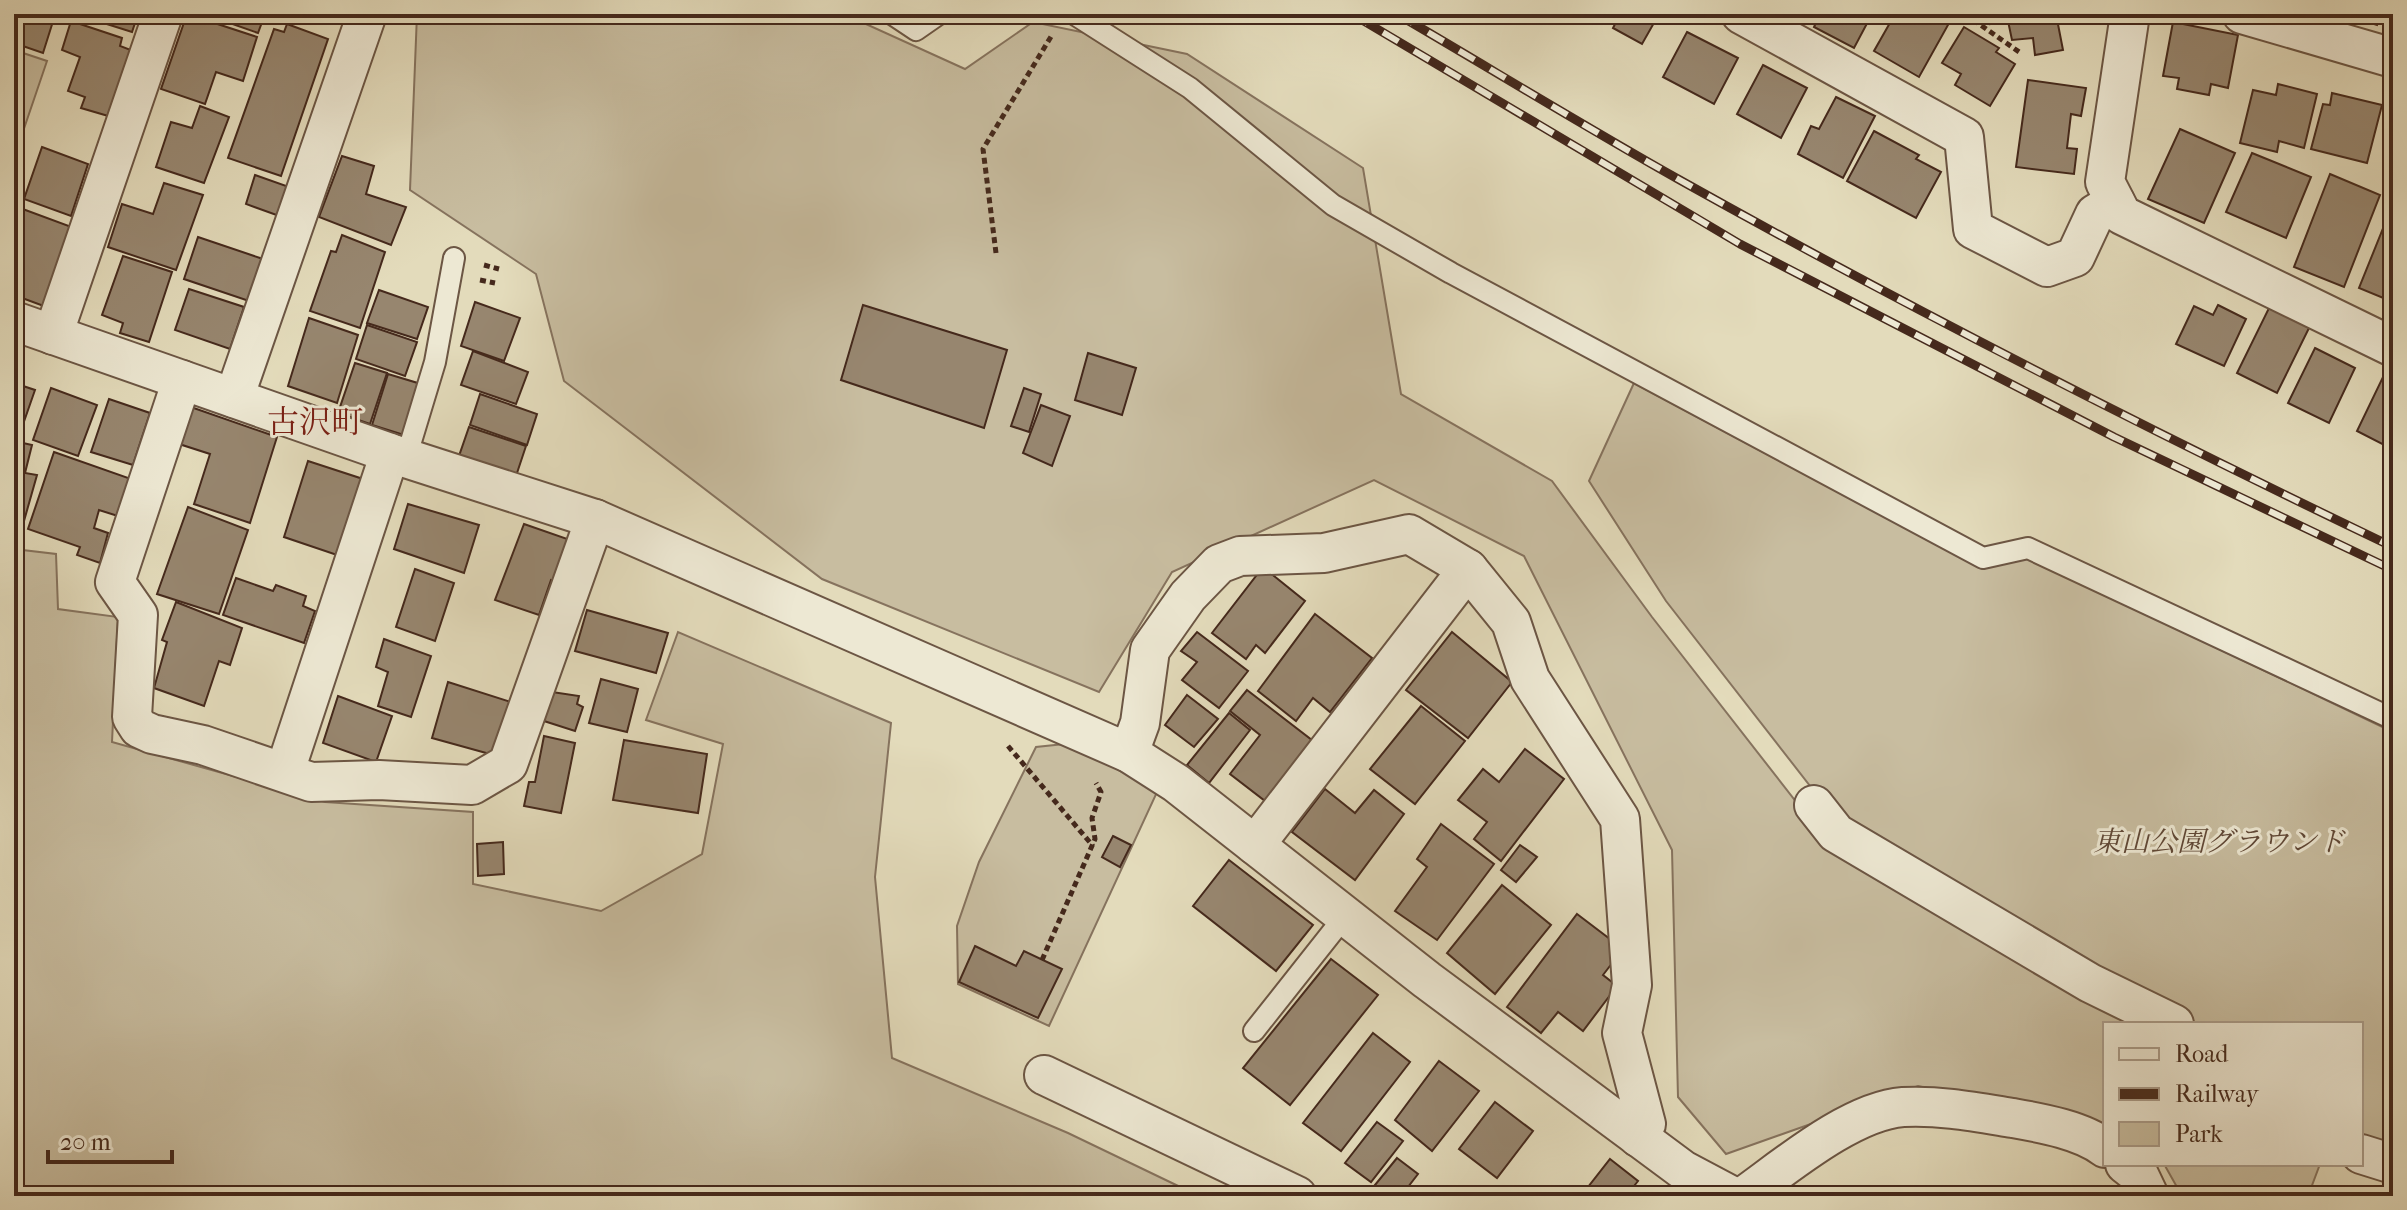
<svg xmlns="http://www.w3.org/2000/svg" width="2407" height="1210" font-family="'IM FELL French Canon','Noto Serif JP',serif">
<rect width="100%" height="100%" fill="#e3dbbb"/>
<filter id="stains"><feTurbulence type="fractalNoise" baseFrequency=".0025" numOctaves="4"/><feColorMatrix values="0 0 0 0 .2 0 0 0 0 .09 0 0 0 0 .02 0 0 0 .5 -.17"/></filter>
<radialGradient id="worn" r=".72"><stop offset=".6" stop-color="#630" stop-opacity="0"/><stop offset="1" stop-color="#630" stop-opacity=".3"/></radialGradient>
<g fill="#c8bda0" stroke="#86735e" stroke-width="2">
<polygon points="417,14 844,14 965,69 1033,22 1187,54 1363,168 1401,394 1552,481 1652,617 1829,844 2159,1024 2105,1024 2105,1125 1918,1086 1726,1154 1678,1097 1672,850 1524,556 1374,480 1172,572 1099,692 822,579 564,381 536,274 410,190"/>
<polygon points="14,50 47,61 14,158"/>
<polygon points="1634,383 1982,569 2028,558 2393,732 2393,1158 2361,1146 2361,1024 2194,1024 2038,945 1842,827 1666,601 1589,481"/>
<polygon points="14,549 56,554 58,609 118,617 112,742 325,802 473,812 473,884 601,911 702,854 723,744 646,720 678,632 891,723 875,877 892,1058 1068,1133 1199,1196 14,1196"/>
<polygon points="1074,743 1158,790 1049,1026 958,984 957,926 979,862 1036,747"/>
<polygon points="2164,1164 2320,1164 2308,1196 2182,1196"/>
</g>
<g fill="#97866f" stroke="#45291c" stroke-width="2">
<polygon points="14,14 55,15 43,53 14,43"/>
<polygon points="75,14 138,14 132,32"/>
<polygon points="187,14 257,37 243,81 216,72 205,104 161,89"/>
<polygon points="204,14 265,14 258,33"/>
<polygon points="1620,14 1659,14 1642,44 1613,28"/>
<polygon points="1815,14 1872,14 1854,48 1814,27 1819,16"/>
<polygon points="1895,14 1953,16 1919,77 1874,51"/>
<polygon points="1987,14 2056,14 2063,50 2035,55 2033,38 2012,40 2008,21 1990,24"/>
<polygon points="2343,14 2380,14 2377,25"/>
<polygon points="2393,15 2393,36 2387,34"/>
<polygon points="71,21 122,38 120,46 136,52 115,118 81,108 85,97 68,91 80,57 62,50"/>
<polygon points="2173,22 2238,35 2228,88 2211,84 2209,95 2177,89 2179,78 2163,76"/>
<polygon points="287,24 328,39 281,176 228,158 274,29 284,32"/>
<polygon points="1964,27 1999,48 1996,52 2015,64 1990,106 1955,85 1961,74 1942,63"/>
<polygon points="1687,32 1738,58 1714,104 1663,77"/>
<polygon points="1763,65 1807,88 1781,138 1737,114"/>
<polygon points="2028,80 2086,88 2081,116 2071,114 2067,148 2077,149 2074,174 2016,167"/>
<polygon points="2278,84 2317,94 2304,148 2279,141 2277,152 2240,143 2253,90 2276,95"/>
<polygon points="2332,93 2382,105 2367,163 2311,149 2323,104 2330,105"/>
<polygon points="1836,97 1875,116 1843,178 1798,154 1811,126 1819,129"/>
<polygon points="200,106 229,117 204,183 156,167 171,122 192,128"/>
<polygon points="2180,129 2235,153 2204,223 2148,199"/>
<polygon points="1874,131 1919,155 1916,159 1941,172 1916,218 1847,181"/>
<polygon points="2393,139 2393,170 2384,167"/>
<polygon points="42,147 88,164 71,216 24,199"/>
<polygon points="2252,153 2311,177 2286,238 2226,212"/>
<polygon points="342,156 374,166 366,194 406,207 391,245 319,217"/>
<polygon points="2330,174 2380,195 2344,287 2294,267"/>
<polygon points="255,175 292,188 282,217 246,204"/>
<polygon points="164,183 203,195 176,270 108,247 122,204 153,214"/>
<polygon points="20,208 77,229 49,308 14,295 14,227"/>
<polygon points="2390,211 2393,212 2393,302 2359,288"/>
<polygon points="342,235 385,252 360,328 310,311 331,251 336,252"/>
<polygon points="198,237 263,259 249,301 184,279"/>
<polygon points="123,256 172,272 149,342 120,333 123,323 102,315"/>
<polygon points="189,289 244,307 230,349 175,330"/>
<polygon points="379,290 428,307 417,339 367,323"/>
<polygon points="475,302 520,318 504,361 461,346"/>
<polygon points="863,305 1007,350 984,428 841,380"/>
<polygon points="2218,305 2246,319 2224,366 2176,344 2194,306 2213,315"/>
<polygon points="2270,306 2310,326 2277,393 2237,373"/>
<polygon points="309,318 358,335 337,403 288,386"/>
<polygon points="367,325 417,342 405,376 356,359"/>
<polygon points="2315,348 2355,368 2329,423 2288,403"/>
<polygon points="473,351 528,372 516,404 461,385"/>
<polygon points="1088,353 1136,368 1122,415 1075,400"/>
<polygon points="355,363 387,373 370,424 338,413"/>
<polygon points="388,374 421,384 404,435 372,425"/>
<polygon points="2383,377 2393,382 2390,448 2357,431"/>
<polygon points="14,383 35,390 20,433 14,431"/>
<polygon points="51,388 97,405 78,456 33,440"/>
<polygon points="1024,388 1041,394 1029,432 1011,426"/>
<polygon points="480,394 537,414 527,445 470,425"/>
<polygon points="109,399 150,413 133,465 91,452"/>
<polygon points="1041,405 1070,416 1052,466 1023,453"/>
<polygon points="188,406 277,437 250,523 194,504 210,454 176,443"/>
<polygon points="469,427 526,446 516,476 459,456"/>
<polygon points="14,441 32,445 25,473 37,475 22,528 14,526"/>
<polygon points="54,452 134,480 121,517 99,510 94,528 108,533 100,563 77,555 80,547 28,529"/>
<polygon points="308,461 363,479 337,555 284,537"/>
<polygon points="408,504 479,525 464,573 394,549"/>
<polygon points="188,507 248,530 219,614 157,594"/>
<polygon points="524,524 576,542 561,583 551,580 539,615 495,600"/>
<polygon points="1263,567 1305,601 1265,653 1256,645 1246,659 1212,633"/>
<polygon points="415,569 454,583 435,641 396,627"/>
<polygon points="236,578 273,591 276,585 306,596 303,606 315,611 304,643 223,615"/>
<polygon points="176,602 242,628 230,665 219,661 204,706 154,688 167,642 162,640"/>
<polygon points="587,610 668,633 656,673 575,651"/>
<polygon points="1315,614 1372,658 1330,712 1313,698 1296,721 1258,691"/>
<polygon points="1197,632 1248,671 1219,708 1182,680 1197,662 1181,651"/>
<polygon points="1452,632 1512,682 1468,738 1406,690"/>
<polygon points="384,639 431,656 411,717 378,706 388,672 376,667"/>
<polygon points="601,679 638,689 627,732 589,723"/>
<polygon points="448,682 514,703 497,756 432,738"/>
<polygon points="1247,690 1317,744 1269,804 1230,774 1260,735 1230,711"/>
<polygon points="552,692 579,696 577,704 583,707 575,731 544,721"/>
<polygon points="1187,695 1218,719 1194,747 1165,725"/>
<polygon points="338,696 392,716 376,762 323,743"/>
<polygon points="1421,706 1465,741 1415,804 1370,769"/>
<polygon points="1229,713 1250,730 1209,783 1187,765"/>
<polygon points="544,736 575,743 561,813 524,806 529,782 535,782"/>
<polygon points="624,740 707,754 698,813 613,800"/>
<polygon points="1525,749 1564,779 1501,861 1474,839 1487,822 1458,800 1483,769 1499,782"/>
<polygon points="1325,789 1355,813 1374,790 1404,814 1355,880 1292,832"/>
<polygon points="1441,824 1494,864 1437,940 1395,911 1427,867 1417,859"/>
<polygon points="1113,836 1131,845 1120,867 1102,857"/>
<polygon points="503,842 504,874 478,876 477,844"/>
<polygon points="1520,845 1537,857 1516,882 1501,870"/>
<polygon points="1229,860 1313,925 1276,971 1193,906"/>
<polygon points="1502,885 1551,925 1495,994 1447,953"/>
<polygon points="1577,914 1623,949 1603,975 1617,986 1583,1031 1558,1012 1541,1033 1507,1007"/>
<polygon points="975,946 1016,966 1024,951 1062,969 1038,1018 959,982"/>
<polygon points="1331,959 1378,995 1290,1105 1243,1068"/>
<polygon points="1373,1033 1410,1062 1341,1151 1303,1123"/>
<polygon points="1439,1061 1479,1091 1432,1151 1395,1120"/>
<polygon points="1495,1102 1533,1131 1497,1178 1459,1149"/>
<polygon points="1377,1122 1403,1141 1371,1182 1345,1163"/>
<polygon points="1397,1158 1418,1174 1401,1196 1366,1196"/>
<polygon points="1610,1159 1638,1181 1626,1196 1581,1196"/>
</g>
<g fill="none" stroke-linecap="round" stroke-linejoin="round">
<defs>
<g id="service">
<polyline points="892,14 916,30 939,14"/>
<polyline points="1074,14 1190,88 1333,205 1451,273 1983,558 2028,548 2393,719"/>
<polyline points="406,458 435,362 454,258"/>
<polyline points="1254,1031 1345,916"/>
</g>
<g id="minor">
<polyline points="1741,14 1964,137 1973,229 2047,267 2075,257 2095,214 2115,202"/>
<polyline points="2130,14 2105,182 2122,215 2393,347"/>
<polyline points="2242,14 2393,58"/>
<polyline points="14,321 390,453 595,519 1129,753 1176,783 1427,980 1683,1170 1732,1196"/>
<polyline points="53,335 163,14"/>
<polyline points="182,380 115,582 138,615 132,717 139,728 152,734 203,745 311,782 379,780 472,785 508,764 595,519"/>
<polyline points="234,398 367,14"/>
<polyline points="1129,753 1140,723 1150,650 1188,596 1219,564 1240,556 1324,553 1409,534 1468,569 1511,622 1530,679 1620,819 1632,985 1622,1033 1646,1124 1638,1137"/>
<polyline points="285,771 390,453"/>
<polyline points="1814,805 1836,833 2090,983 2174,1024"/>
<polyline points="1255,845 1468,569"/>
<polyline points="1044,1075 1297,1196"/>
<polyline points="2361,1154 2393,1164"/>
<polyline points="2125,1164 2139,1175 2149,1196"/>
<path d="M1744,1196C1786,1166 1851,1111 1903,1107C1940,1105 1976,1112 2013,1118C2041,1123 2082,1130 2105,1148"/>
</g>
</defs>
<use href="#service" stroke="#6c5644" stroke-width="24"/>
<use href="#minor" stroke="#6c5644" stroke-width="42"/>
<g stroke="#45291c" stroke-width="5" stroke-dasharray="6 4" stroke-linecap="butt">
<polyline points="1965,14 2022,54"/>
<polyline points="996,253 983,149 1052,35"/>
<polyline points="484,265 499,269"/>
<polyline points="480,280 495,283"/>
<polyline points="1008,746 1093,846"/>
<polyline points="1042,960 1095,839 1092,818 1101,792 1096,783"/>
</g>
<use href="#service" stroke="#ede8d3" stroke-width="20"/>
<use href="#minor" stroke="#ede8d3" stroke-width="38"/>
<defs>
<g id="rail">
<polyline points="1352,14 1740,244 2114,437 2393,570"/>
<path d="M1397,14C1491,69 1584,126 1678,179C1912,310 2151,431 2393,547"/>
</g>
</defs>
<use href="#rail" stroke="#45291c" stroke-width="9"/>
<use href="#rail" stroke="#ede8d3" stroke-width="6" stroke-dasharray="18" stroke-linecap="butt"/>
</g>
<g text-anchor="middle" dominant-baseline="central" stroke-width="6" stroke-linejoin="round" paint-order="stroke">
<g font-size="28" font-style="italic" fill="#5f4736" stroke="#ede8d3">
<text x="2219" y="841">東山公園グラウンド</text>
</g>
<g font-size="32" fill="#7a1f14" stroke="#ede8d3">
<text x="315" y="422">古沢町</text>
</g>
</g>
<rect width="2407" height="1210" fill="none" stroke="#e3dbbb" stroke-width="48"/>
<rect x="16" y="16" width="2375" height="1178" fill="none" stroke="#45291c" stroke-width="4"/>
<rect x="24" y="24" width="2359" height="1162" fill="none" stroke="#45291c" stroke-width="2"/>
<rect x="2103" y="1022" width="260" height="144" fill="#ede8d3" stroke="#aa9c8a" stroke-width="2"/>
<rect x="2119" y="1048" width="40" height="12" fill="#ede8d3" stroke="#aa9c8a" stroke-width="2"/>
<text x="2175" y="1062" font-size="24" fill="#45291c">Road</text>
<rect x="2119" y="1088" width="40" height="12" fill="#45291c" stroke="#aa9c8a" stroke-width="2"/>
<text x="2175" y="1102" font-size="24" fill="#45291c">Railway</text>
<rect x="2119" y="1122" width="40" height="24" fill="#c8bda0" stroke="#aa9c8a" stroke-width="2"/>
<text x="2175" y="1142" font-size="24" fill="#45291c">Park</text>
<path d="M48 1150v12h124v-12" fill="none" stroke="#45291c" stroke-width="4"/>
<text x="60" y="1150" font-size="24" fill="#45291c" stroke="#ede8d3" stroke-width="6" paint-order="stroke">20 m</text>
<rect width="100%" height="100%" filter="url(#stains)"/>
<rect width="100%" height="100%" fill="url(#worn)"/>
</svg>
